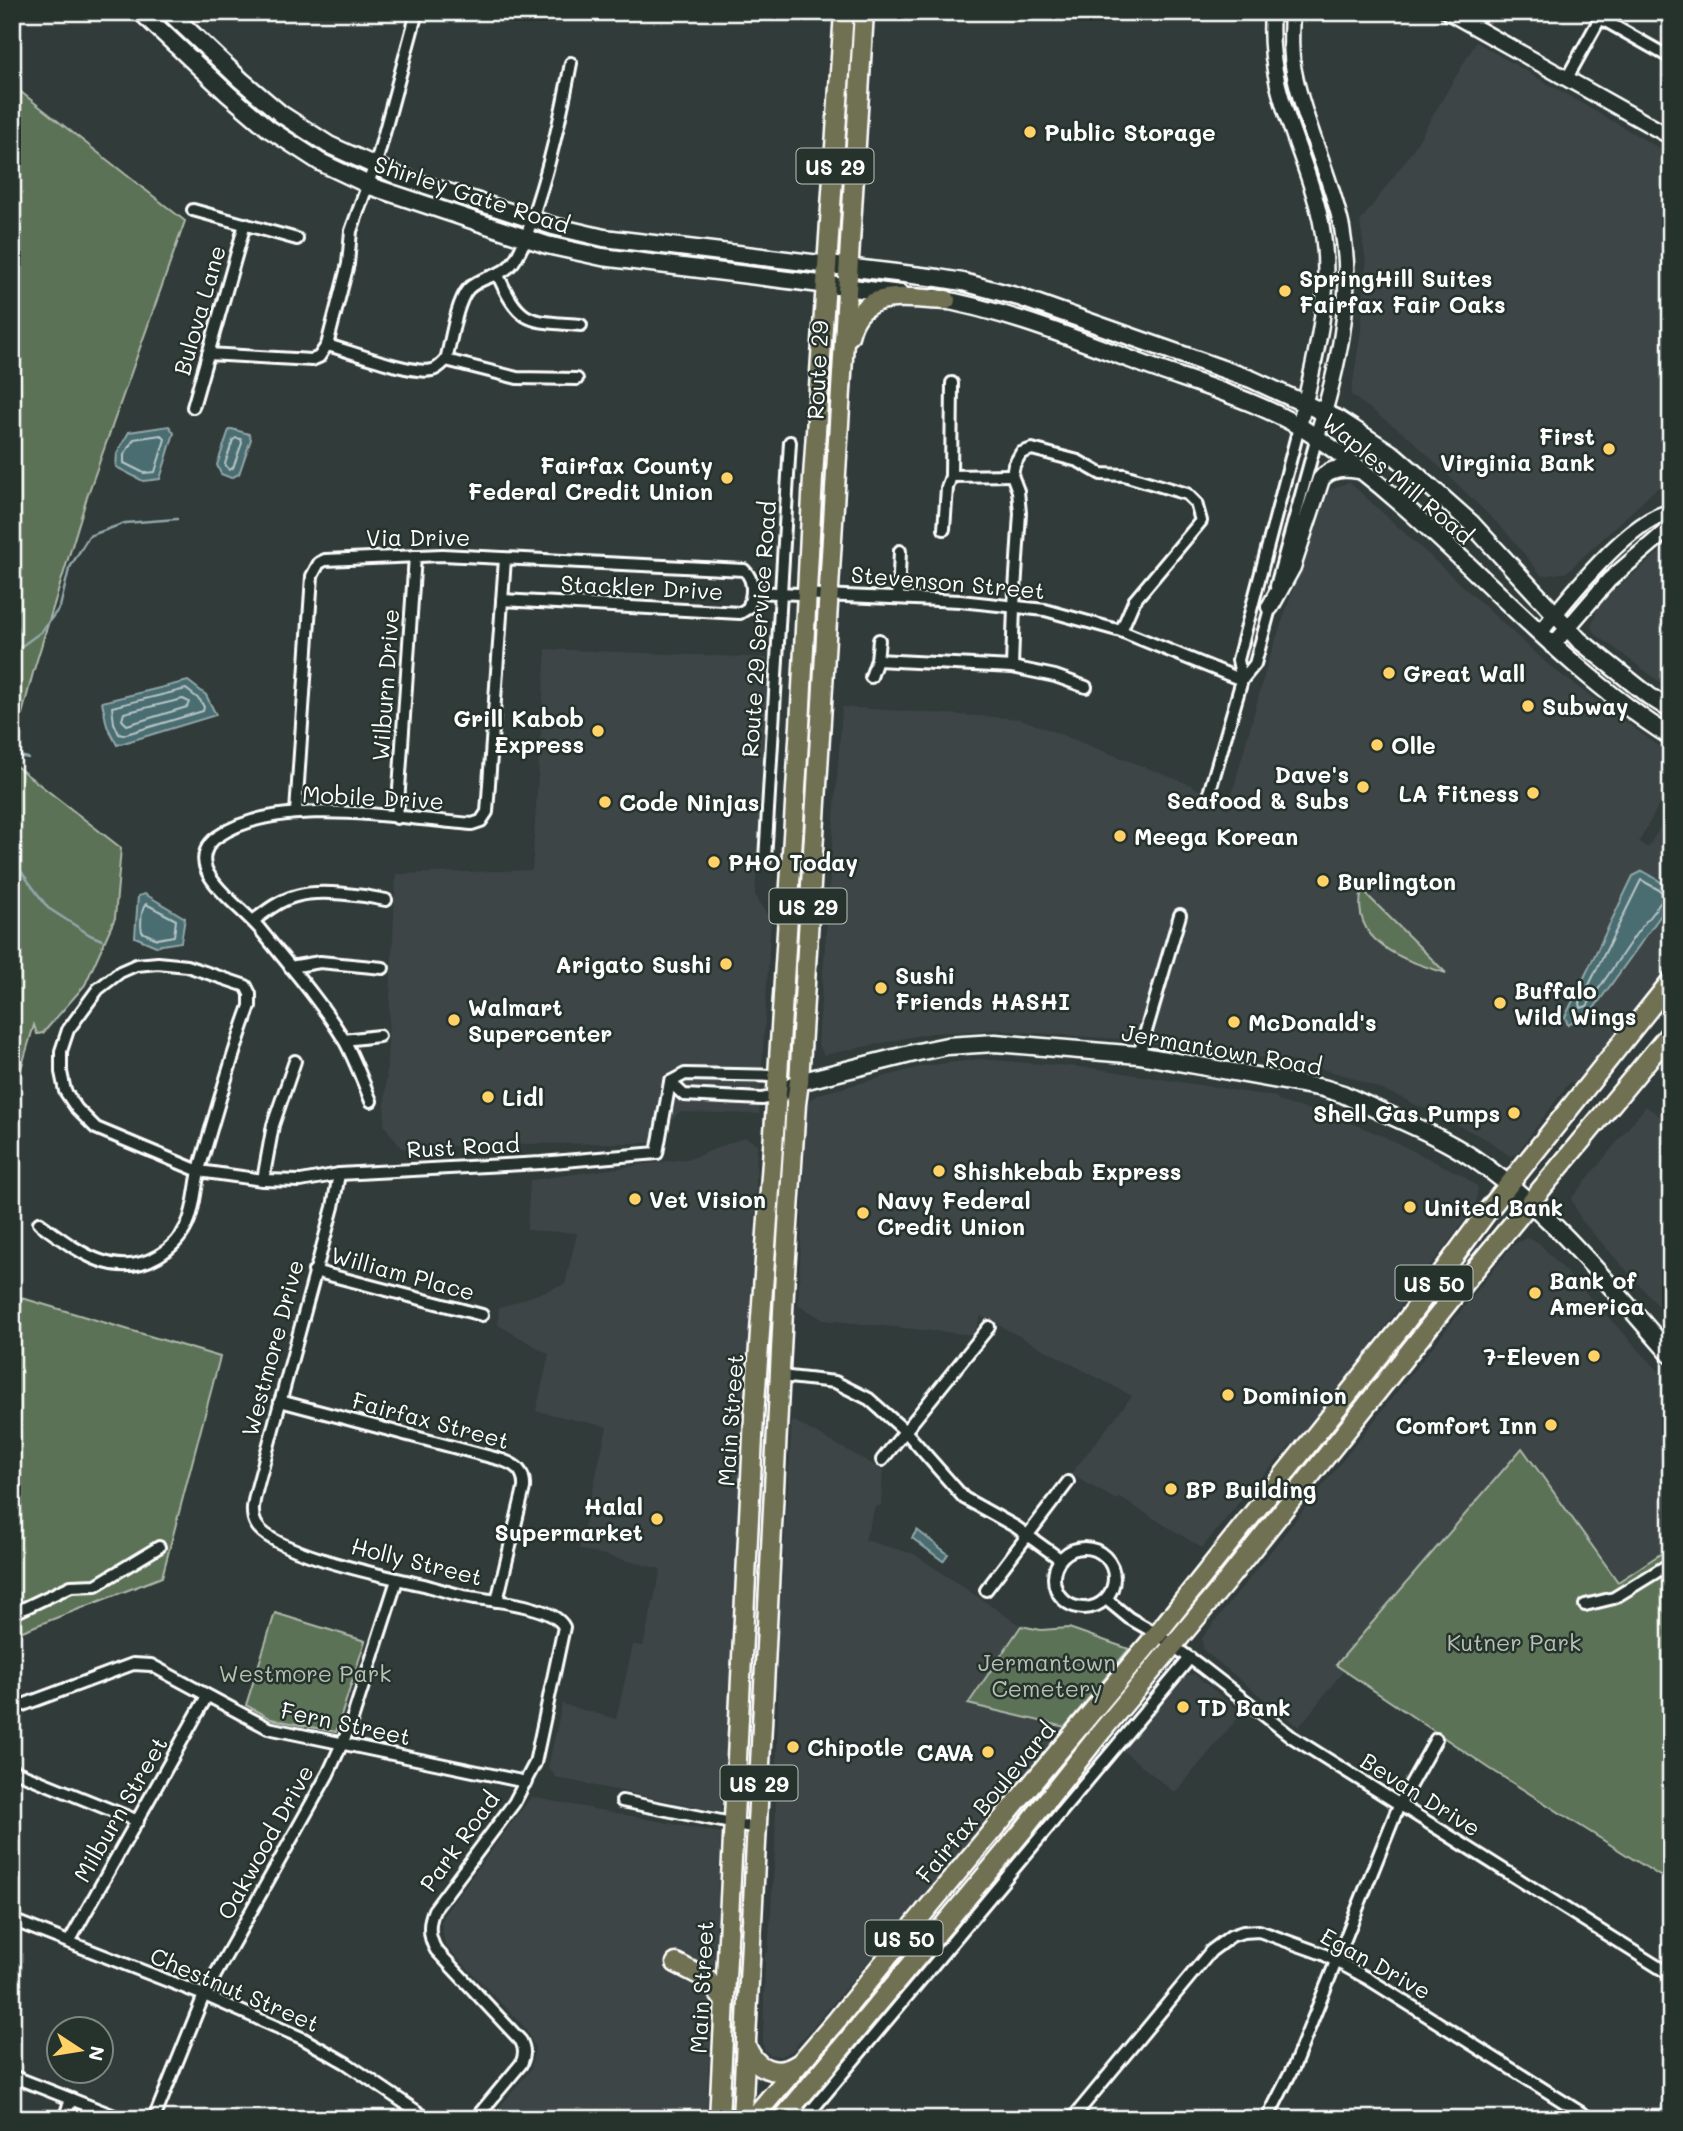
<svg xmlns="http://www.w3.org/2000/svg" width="1683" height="2131" font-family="Mali,sans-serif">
<rect width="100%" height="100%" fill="#313b39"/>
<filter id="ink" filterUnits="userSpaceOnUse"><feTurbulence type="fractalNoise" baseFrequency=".0143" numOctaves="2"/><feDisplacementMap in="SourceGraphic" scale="14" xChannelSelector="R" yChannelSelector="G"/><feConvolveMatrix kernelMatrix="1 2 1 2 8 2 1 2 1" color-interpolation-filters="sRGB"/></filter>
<g filter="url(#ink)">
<g fill="#3e4547">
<polygon points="1476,42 1671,155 1671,482 1656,489 1567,572 1542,576 1507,533 1410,438 1351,395 1361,330 1366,263 1360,222 1411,153"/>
<polygon points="1349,482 1552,668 1671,755 1671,782 1639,842 1648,848 1671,807 1671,965 1575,1084 1570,1082 1517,1153 1510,1156 1486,1139 1400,1097 1347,1076 1296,1062 1118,1039 994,1030 931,1033 824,1055 818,1044 842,707 1021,719 1191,785 1228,809 1267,665 1327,491"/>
<polygon points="1671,543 1671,690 1598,636 1591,627 1600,602"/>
<polygon points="546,649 767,658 765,738 755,895 771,921 759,1114 679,1112 652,1143 516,1144 401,1148 384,1125 396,874 532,870"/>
<polygon points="980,1059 1092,1068 1276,1097 1280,1102 1330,1115 1381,1135 1462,1175 1478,1187 1476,1205 1320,1414 1246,1494 1202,1548 1119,1497 1116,1500 1071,1474 1132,1396 981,1316 973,1335 824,1320 798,1305 807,1106 810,1099 819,1094 924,1066"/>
<polygon points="1646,1106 1671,1124 1671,1320 1582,1221 1571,1199"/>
<polygon points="745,1137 757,1144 755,1235 757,1236 722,1812 557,1778 548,1768 562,1704 616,1719 633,1645 643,1646 661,1569 579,1549 607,1427 536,1411 549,1354 498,1325 499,1308 565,1284 577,1233 527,1230 530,1180 692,1158"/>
<polygon points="1526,1238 1538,1242 1671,1384 1671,1669 1521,1447 1299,1727 1203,1650 1202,1638 1513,1245"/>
<polygon points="792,1420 883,1470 881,1506 875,1507 865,1540 914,1554 1021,1626 969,1704 1065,1727 818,2021 792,2051 781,2056 771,2055 764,2050 763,2040 765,1953 768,1953 775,1850 778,1691 775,1690"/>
<polygon points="1194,1674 1242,1713 1175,1793 1122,1750 1186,1675"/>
<polygon points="531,1797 721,1833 706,2119 490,2119 531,2069 535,2048 526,2029 445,1945 441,1923 445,1913"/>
</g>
<g fill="#5c7257" stroke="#aeb8ab" stroke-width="2">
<polygon points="12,85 185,221 87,497 33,673 12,752"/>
<polygon points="12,763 121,848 115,918 85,985 43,1033 37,1034 34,1025 12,1099"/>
<path d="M1362,890L1446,973C1405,961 1349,943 1362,890Z"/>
<polygon points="779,1194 783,1217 774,1332 771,1332 769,1327"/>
<polygon points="12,1295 220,1357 162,1577 12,1635"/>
<polygon points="1522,1448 1618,1582 1671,1547 1671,1883 1489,1768 1336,1665"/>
<polygon points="275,1613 365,1641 336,1732 271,1719 246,1705"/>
<polygon points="1021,1626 1041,1630 1069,1628 1129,1649 1065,1727 968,1704"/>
</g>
<g fill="#4a6d71" stroke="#92a7aa" stroke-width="2">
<polygon points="169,426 174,433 160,479 143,481 116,467 117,453 129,432"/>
<polygon points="232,429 249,434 251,439 239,474 231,478 221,474 217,465 229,430"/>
<polygon points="188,681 206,695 216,715 117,745 107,726 102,702"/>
<path d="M1643,871C1656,879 1671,885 1671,901L1592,1011L1568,1025L1565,1017L1633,876Z"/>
<polygon points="145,894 185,918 181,942 156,946 135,937 138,896"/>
<polygon points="917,1530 948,1554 943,1561 912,1538"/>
</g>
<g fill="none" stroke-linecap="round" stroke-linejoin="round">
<g stroke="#b7c5c6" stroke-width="2">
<polygon points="161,435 165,439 155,472 144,473 124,463 124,455 134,439"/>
<polygon points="236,438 241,439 242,443 233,468 229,470 225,464 233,440"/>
<polygon points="186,689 200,700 204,707 203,711 123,735 119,734 114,723 112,707"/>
<polygon points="183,699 189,702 187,707 127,725 122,720 124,713"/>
<polygon points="1641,880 1661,891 1664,898 1636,934 1587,1006 1581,1008 1580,1003"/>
<path d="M146,904L176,920L174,936L157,939L142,932C140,924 141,910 146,904Z"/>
</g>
<g stroke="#92a7aa" stroke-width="2.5">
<polyline points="12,653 41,632 60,607 69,569 89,536 125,523 177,519"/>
<polyline points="12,754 28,758"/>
<polyline points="12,859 48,908 90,935 102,940"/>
</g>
<defs>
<g id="minor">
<polyline points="1600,18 1671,58"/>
<polyline points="1567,78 1603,13"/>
<polyline points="193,210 297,239"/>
<path d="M498,275C520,326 530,321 581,325"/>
<path d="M327,345C350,351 412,375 432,370C438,369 442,364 446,360"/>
<polyline points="208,354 312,360 319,357 327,345 348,264 351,231 378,156 417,12"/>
<path d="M446,360C451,342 456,303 468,289C483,274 505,278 516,258C526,242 531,222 537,203C552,157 562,111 571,63"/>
<polyline points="446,360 517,378 577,379"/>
<polyline points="193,407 245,224"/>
<polyline points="951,476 952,383"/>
<polyline points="944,529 947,488 951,476 1012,475"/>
<polyline points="1276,586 1317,437"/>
<polyline points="752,592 960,601 1045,610 1121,631 1242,680"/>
<polyline points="898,598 900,551"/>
<polyline points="877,660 1012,667 1055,676 1086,687"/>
<polyline points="1012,667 1014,606 1020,513 1018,491 1012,475 1014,465 1021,453 1032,449 1078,461 1101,474 1124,475 1187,494 1196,503 1201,521 1134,601 1121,631"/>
<polyline points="871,677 877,660 879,640"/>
<polyline points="1242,680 1238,660 1299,427"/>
<polyline points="1210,790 1242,680 1255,664 1272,601"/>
<path d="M296,812L312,576L319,563L325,560L442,555L744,570C755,580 753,595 748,608L740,613L502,600"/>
<polyline points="397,818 415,556"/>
<polyline points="765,860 790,442"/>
<path d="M253,921C266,911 280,900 296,896C319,889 363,895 386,900"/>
<polyline points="290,967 320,962 383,968"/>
<polyline points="344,1040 379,1036"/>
<polyline points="1139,1055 1180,915"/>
<polyline points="776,1096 762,1099 684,1095 670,1082 685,1074 778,1076"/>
<path d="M371,1101C362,1080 354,1057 343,1038C319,999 287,963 259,928C244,911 214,889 206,869C201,856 207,844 217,837C278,794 401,819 472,824L481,821L487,812L505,559"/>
<path d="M339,1174L333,1207L257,1488C254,1500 250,1513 256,1524C272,1554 389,1577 424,1585C439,1589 455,1595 470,1597C493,1601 553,1605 564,1627L535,1763L514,1803L434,1910C428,1924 428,1936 436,1950L521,2041C525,2049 525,2055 521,2064L475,2119"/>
<polyline points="263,1180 273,1125 295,1061"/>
<path d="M39,1223C74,1248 113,1282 158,1256C170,1249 181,1238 187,1225C196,1206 195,1183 201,1163C217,1110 231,1057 250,1006V994L246,986L187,966L158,963L136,965L120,972L98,989L68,1030L61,1051V1072L65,1091L77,1109L96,1128L199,1171L263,1180L301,1181L339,1174L541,1163L657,1153L670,1082"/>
<polyline points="314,1271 482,1315"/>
<polyline points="780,1376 835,1382 869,1399 905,1431 964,1498 1016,1527 1060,1559"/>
<path d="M280,1401L502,1460C516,1465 525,1471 524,1488L497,1601"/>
<polyline points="882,1460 989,1327"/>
<circle cx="1084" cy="1578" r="30"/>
<polyline points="986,1590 1068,1482"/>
<polyline points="1106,1599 1129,1618 1157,1634 1202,1667 1292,1737 1671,1975"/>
<polyline points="1585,1605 1614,1598 1671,1563"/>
<polyline points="12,1614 71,1586 96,1585 159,1547"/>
<polyline points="12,1709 133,1664 151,1665 268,1728 526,1782"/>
<polyline points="12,1770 138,1821"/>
<polyline points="622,1801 756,1828"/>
<polyline points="12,1920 204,1995 302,2038 346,2063 428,2119"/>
<polyline points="69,1942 207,1696"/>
<polyline points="12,2076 122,2119"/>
<polyline points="794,2107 806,2117 1190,1658"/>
<polyline points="64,2119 71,2099"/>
<polyline points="154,2119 204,1995 328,1774 350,1726 397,1580"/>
<polyline points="1072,2119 1211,1951 1231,1936 1243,1932 1259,1931 1323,1954 1367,1978 1591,2119"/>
<polyline points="1267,2119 1294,2066 1399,1805 1436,1739"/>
</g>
<g id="tertiary">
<path d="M1272,12C1266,89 1300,139 1318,209C1337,282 1316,355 1299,427"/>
<path d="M1292,12C1291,33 1290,55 1295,76C1306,128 1331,176 1342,228C1355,298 1337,371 1317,437"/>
<polyline points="1448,12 1671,137"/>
<path d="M1540,633C1565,601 1630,518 1671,512"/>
<polyline points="1552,646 1609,580 1665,532 1671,523"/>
</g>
<g id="secondary">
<polyline points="141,12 228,94 269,129 320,162 373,187 547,245 602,257 901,294"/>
<polyline points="169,12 241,80 281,114 329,145 398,176 553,226 604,238 938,278 963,282 1019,297 1251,379 1338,419 1395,456 1418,476 1471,523 1579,640 1649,696 1671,710"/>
<path d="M934,298C1008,311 1080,341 1151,367C1207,387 1266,403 1316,437C1445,524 1539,653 1671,737"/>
<path d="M1270,607L1292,567L1321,479C1331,467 1345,468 1359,470"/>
<path d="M776,1096L799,1082L918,1052L947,1046L995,1043L1139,1055L1323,1088L1343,1094C1384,1114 1436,1133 1473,1158C1549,1209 1611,1287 1671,1355"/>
</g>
<g id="primary">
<path d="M849,336C861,286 905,299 946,300"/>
<polyline points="676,1963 707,1979 724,2000"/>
<path d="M746,2045C755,2069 776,2078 798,2064"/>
<polyline points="719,2119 754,1417 778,1076 800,725 813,477 844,12"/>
<polyline points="742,2119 785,1272 796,1104 799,1082 864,12"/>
<polyline points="752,2119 837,2020 931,1904 1157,1634 1404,1324 1487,1212 1671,981"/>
<polyline points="782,2119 1025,1828 1101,1732 1225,1583 1467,1279 1671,1032"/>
</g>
</defs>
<use href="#minor" stroke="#fff" stroke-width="16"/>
<use href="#tertiary" stroke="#fff" stroke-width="19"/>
<use href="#secondary" stroke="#fff" stroke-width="21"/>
<use href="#primary" stroke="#fff" stroke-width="23"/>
<use href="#minor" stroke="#26332d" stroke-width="10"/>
<use href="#tertiary" stroke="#26332d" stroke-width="14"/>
<use href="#secondary" stroke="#26332d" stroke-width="16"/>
<use href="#primary" stroke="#706f52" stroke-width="18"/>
</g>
</g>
<g fill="#ffd166" stroke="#26332d" stroke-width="2.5">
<circle cx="1030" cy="132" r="7"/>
<circle cx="1285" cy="291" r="7"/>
<circle cx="1609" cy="449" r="7"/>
<circle cx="727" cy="478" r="7"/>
<circle cx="1389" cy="673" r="7"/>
<circle cx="1528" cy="706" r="7"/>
<circle cx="598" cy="731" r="7"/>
<circle cx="1377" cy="745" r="7"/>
<circle cx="1363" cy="787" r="7"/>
<circle cx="1533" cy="793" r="7"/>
<circle cx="605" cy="802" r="7"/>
<circle cx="1120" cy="836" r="7"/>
<circle cx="714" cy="862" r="7"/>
<circle cx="1323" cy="881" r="7"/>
<circle cx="726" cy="964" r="7"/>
<circle cx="881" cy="988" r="7"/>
<circle cx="1500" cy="1003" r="7"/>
<circle cx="454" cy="1020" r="7"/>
<circle cx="1234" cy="1022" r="7"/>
<circle cx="488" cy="1097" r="7"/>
<circle cx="1514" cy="1113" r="7"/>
<circle cx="939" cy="1171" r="7"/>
<circle cx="635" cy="1199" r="7"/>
<circle cx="1410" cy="1207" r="7"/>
<circle cx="863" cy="1213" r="7"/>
<circle cx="1535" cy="1293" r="7"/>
<circle cx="1594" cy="1356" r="7"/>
<circle cx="1228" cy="1395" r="7"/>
<circle cx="1551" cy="1425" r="7"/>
<circle cx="1171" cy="1489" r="7"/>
<circle cx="657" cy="1519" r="7"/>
<circle cx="1183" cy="1707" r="7"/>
<circle cx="793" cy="1747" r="7"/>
<circle cx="988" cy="1752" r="7"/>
</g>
<g text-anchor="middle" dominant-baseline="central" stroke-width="5" stroke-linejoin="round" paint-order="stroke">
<g fill="#26332d" stroke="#bec2c0" stroke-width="2">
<rect x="796.5" y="148.5" width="77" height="35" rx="5"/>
<rect x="769.5" y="888.5" width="77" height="35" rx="5"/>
<rect x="1395.5" y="1265.5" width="77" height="35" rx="5"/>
<rect x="720.5" y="1765.5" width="77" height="35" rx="5"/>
<rect x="865.5" y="1920.5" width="77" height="35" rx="5"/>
</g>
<g font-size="21" font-weight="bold" fill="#fff">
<text x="835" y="166">US 29</text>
<text x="808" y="906">US 29</text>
<text x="1434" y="1283">US 50</text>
<text x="759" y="1783">US 29</text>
<text x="904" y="1938">US 50</text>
</g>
<g font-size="23" font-weight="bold" fill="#fff" stroke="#26332d" text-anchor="start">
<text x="1044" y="132">Public Storage</text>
<text x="1299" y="278">SpringHill Suites<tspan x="1299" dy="26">Fairfax Fair Oaks</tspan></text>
<text x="1595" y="436" text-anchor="end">First<tspan x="1595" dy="26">Virginia Bank</tspan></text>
<text x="713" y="465" text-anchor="end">Fairfax County<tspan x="713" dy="26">Federal Credit Union</tspan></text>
<text x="1403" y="673">Great Wall</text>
<text x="1542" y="706">Subway</text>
<text x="584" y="718" text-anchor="end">Grill Kabob<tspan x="584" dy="26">Express</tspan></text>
<text x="1391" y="745">Olle</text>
<text x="1349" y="774" text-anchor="end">Dave's<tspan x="1349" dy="26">Seafood &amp; Subs</tspan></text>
<text x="1519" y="793" text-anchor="end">LA Fitness</text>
<text x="619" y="802">Code Ninjas</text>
<text x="1134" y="836">Meega Korean</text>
<text x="728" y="862">PHO Today</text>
<text x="1337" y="881">Burlington</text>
<text x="712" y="964" text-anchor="end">Arigato Sushi</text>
<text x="895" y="975">Sushi<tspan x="895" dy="26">Friends HASHI</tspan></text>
<text x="1514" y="990">Buffalo<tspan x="1514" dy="26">Wild Wings</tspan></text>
<text x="468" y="1007">Walmart<tspan x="468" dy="26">Supercenter</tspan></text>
<text x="1248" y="1022">McDonald's</text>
<text x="502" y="1097">Lidl</text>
<text x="1500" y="1113" text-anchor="end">Shell Gas Pumps</text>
<text x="953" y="1171">Shishkebab Express</text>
<text x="649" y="1199">Vet Vision</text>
<text x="877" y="1200">Navy Federal<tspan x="877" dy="26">Credit Union</tspan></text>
<text x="1424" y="1207">United Bank</text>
<text x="1549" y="1280">Bank of<tspan x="1549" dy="26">America</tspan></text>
<text x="1580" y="1356" text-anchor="end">7-Eleven</text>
<text x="1242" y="1395">Dominion</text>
<text x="1537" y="1425" text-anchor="end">Comfort Inn</text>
<text x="1185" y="1489">BP Building</text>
<text x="643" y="1506" text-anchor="end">Halal<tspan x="643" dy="26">Supermarket</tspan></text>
<text x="1197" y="1707">TD Bank</text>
<text x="807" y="1747">Chipotle</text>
<text x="974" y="1752" text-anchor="end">CAVA</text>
</g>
<g font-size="23" fill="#fff" stroke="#26332d">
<text transform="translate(472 194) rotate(18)">Shirley Gate Road</text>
<text transform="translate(199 310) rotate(-74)">Bulova Lane</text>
<text transform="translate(817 370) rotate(-87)">Route 29</text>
<text transform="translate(1398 478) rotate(40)">Waples Mill Road</text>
<text x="418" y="537">Via Drive</text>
<text transform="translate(948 582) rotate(5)">Stevenson Street</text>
<text transform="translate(642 587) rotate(3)">Stackler Drive</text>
<text transform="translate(758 629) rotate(-86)">Route 29 Service Road</text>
<text transform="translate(385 685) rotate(-86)">Wilburn Drive</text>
<text transform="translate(373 797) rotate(3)">Mobile Drive</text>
<text transform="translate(1222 1049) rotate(10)">Jermantown Road</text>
<text transform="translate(463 1146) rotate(-3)">Rust Road</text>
<text transform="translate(403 1273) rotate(15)">William Place</text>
<text transform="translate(272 1348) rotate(-75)">Westmore Drive</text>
<text transform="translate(431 1420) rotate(15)">Fairfax Street</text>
<text transform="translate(730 1420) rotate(-86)">Main Street</text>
<text transform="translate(417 1561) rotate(14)">Holly Street</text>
<text transform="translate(346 1723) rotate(12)">Fern Street</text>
<text transform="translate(1421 1794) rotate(32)">Bevan Drive</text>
<text transform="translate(985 1802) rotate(-50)">Fairfax Boulevard</text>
<text transform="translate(120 1809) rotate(-60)">Milburn Street</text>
<text transform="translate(459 1841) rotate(-54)">Park Road</text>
<text transform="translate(265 1842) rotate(-61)">Oakwood Drive</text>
<text transform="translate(1376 1963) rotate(29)">Egan Drive</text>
<text transform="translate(701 1987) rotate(-87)">Main Street</text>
<text transform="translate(235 1989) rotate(23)">Chestnut Street</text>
</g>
<g font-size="23" fill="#b6c0b3" stroke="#26332d">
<text x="1514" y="1642">Kutner Park</text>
<text x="1047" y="1662">Jermantown<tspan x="1047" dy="26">Cemetery</tspan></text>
<text x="305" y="1673">Westmore Park</text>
</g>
</g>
<rect width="1683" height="2131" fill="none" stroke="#26332d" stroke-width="42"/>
<rect x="21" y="21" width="1641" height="2089" fill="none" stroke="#fff" stroke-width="2.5" filter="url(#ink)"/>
<g transform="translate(80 2050) rotate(102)"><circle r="33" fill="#26332d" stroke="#7d8581" stroke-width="2"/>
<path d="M0-5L12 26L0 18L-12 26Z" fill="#ffd166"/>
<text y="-10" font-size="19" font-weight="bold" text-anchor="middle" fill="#ffffff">N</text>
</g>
</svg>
